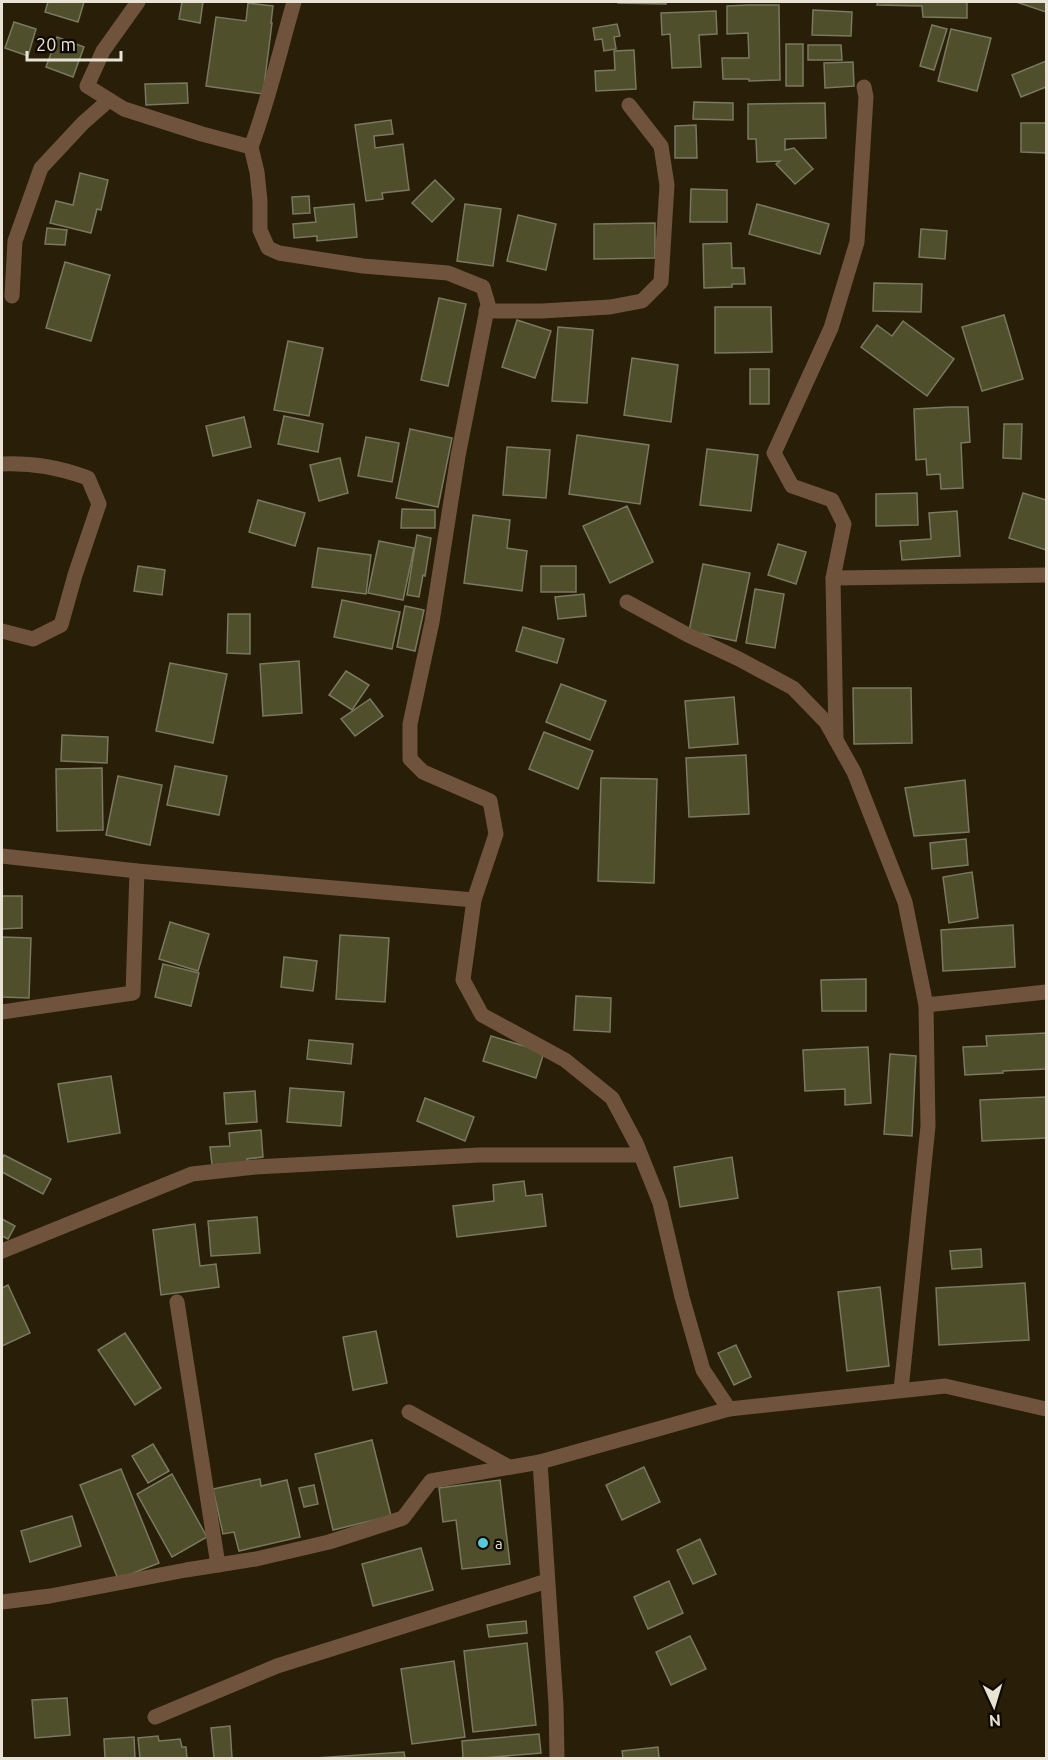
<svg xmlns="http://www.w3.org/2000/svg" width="1048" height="1760" font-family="Ubuntu,sans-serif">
<rect width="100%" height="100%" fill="#291e08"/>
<g fill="#4f4f2c" stroke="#78795f" stroke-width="1.5">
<polygon points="48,2 84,2 78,22 45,12"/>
<polygon points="182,2 203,2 200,23 179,19"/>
<polygon points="618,2 666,2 666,4 618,3"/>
<polygon points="878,2 967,2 967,18 923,17 922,6 877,5"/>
<polygon points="1016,2 1046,2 1046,12"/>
<polygon points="248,3 273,6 271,23 272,23 263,94 206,86 216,17 246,21"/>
<polygon points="748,5 779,5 780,80 749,81 749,79 723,79 722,58 749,58 748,33 727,34 727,6"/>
<polygon points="813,10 852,12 851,36 812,35"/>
<polygon points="716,11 717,34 699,35 701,67 672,68 670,34 662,35 661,13"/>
<polygon points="14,22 36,29 28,56 5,48"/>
<polygon points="617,24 620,36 614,37 616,49 604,51 602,39 595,40 593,28"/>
<polygon points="932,25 947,29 934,70 920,66"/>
<polygon points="951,29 991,38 977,91 938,81"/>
<polygon points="57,37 84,47 73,77 46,67"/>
<rect x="786" y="44" width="17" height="42"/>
<polygon points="808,45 841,45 842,60 808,60"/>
<polygon points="634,50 636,89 596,91 595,71 615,70 614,51"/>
<polygon points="1046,61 1046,87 1021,97 1012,75"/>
<polygon points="853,62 854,86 825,88 824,63"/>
<polygon points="187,83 188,103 146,105 145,84"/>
<polygon points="694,102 733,103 733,120 693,119"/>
<polygon points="825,103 826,138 785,139 785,150 794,148 813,169 795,184 776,164 780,161 757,162 756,139 748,139 748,104"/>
<polygon points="391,120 393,134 374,136 375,148 403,144 409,190 382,193 383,199 366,201 355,125"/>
<polygon points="1021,123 1046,123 1046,153 1021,152"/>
<polygon points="696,125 697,158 675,158 675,126"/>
<polygon points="80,173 108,180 101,210 97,209 91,233 50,223 56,201 73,205"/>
<polygon points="435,180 454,199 432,222 412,203"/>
<polygon points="691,189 727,190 727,222 690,222"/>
<polygon points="309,196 310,213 293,214 292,197"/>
<polygon points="354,204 357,237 317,241 317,236 294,238 293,224 316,222 314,208"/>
<polygon points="465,204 501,209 493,266 457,261"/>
<polygon points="757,204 829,224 820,254 749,234"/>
<polygon points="518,215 556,224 546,270 507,261"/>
<polygon points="655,223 655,258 594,259 594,224"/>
<polygon points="47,228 67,230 65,245 45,244"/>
<polygon points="921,229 947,231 945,259 919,257"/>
<polygon points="731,243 732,268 744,268 745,284 732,284 732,287 704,288 703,244"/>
<polygon points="65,262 110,275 91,341 46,328"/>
<polygon points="874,283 922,284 921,312 873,311"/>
<polygon points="439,298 466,304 448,386 421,380"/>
<polygon points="715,307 771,307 772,352 715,353"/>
<polygon points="1004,315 1023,379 982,391 962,327"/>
<polygon points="517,320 551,331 535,378 502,367"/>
<polygon points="903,321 954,359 927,396 861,347 877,325 892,336"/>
<polygon points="558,327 593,330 587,403 552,401"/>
<polygon points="288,341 323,348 309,416 274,410"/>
<polygon points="632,358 678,365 671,422 624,415"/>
<rect x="750" y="369" width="19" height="35"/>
<polygon points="950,407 968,407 970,442 961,443 963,488 941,489 940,474 927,475 926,459 916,460 914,409"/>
<polygon points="284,416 323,424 318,452 278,444"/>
<polygon points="244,417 251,447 213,456 206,426"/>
<polygon points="1004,424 1022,424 1021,459 1003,458"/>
<polygon points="410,429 452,438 438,507 396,498"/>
<polygon points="577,435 649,445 640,504 569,494"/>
<polygon points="366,437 399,443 392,482 358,476"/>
<polygon points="507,447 550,450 546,498 503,495"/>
<polygon points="707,449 758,455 751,511 700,505"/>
<polygon points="340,458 348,493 319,501 310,465"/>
<polygon points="917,493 918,525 876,526 876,494"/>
<polygon points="1023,493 1046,500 1046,550 1009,538"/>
<polygon points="258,500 305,513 295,546 249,532"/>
<polygon points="627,506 653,562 610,583 583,526"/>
<polygon points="402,509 435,510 435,528 401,528"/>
<polygon points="957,511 960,556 902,560 900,541 931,539 929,513"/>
<polygon points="473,515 510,520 507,548 527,551 522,591 464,583"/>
<polygon points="417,535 431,538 425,576 423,575 419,597 407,595"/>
<polygon points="379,541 414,548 403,600 368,593"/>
<polygon points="778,544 806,552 796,584 768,575"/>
<polygon points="318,548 371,555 366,594 312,587"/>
<polygon points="703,564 750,573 736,641 689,631"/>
<polygon points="138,566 165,570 162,595 134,591"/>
<rect x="541" y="566" width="35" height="26"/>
<polygon points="755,589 784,594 775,648 746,643"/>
<polygon points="584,594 586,616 558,619 555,597"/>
<polygon points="342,600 400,612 392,649 334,637"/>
<polygon points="405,606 424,610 415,651 397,647"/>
<polygon points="228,614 250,614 250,654 227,653"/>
<polygon points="523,627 564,639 557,663 516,651"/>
<polygon points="299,661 302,713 263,716 260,664"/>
<polygon points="170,663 227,674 213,743 156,731"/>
<polygon points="346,671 369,685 352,710 329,695"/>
<polygon points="561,684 606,701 590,740 546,722"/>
<polygon points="853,688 911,688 912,743 854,744"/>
<polygon points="734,697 738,744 689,748 685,701"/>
<polygon points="370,699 383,716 355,736 341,719"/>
<polygon points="544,732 593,751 578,789 529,769"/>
<polygon points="62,735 108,737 107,763 61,761"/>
<polygon points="746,755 749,814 689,817 686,758"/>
<polygon points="175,766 227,776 219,815 167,805"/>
<polygon points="102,768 103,830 57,831 56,769"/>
<polygon points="118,776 162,785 150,845 106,835"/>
<polygon points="601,778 657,779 654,883 598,881"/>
<polygon points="965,780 969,832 914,836 905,788"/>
<polygon points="966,839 968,865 932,869 930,843"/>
<polygon points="972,872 978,918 949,923 943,877"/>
<polygon points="2,896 22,896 22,928 2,929"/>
<polygon points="170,922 209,934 198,971 159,959"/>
<polygon points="1013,925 1015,967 943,971 941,930"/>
<polygon points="340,935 389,938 385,1002 336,999"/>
<polygon points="2,937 31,938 29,998 2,997"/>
<polygon points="284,957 317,961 313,991 281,987"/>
<polygon points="163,964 199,973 191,1006 155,997"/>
<polygon points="866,979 866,1011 822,1011 821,980"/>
<polygon points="576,996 611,998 610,1032 574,1030"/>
<polygon points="1046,1033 1046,1069 1003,1071 1003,1073 965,1075 963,1047 987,1046 986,1036"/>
<polygon points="491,1036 544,1052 536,1078 483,1061"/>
<polygon points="309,1040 353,1044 351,1064 307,1059"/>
<polygon points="868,1047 871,1103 845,1105 845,1089 805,1091 803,1050"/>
<polygon points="890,1054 916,1056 912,1136 884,1134"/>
<polygon points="111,1076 120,1133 68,1142 58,1084"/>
<polygon points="290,1088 344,1092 341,1126 287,1122"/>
<polygon points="255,1091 257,1122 226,1124 224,1093"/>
<polygon points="1046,1097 1046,1138 982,1141 980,1100"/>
<polygon points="425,1098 474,1117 465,1141 417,1121"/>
<polygon points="261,1130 263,1157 247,1159 248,1162 212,1165 210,1147 230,1146 229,1133"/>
<polygon points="4,1155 51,1179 43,1194 2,1172 2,1160"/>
<polygon points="732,1157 738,1198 680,1207 674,1167"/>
<polygon points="524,1181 526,1196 542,1194 546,1226 457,1237 453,1206 494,1201 493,1185"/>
<polygon points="257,1217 260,1253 211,1256 208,1221"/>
<polygon points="2,1219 15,1226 8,1239 2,1236"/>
<polygon points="195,1224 200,1266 216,1264 219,1287 161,1295 153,1230"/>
<polygon points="981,1249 982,1267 952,1269 950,1251"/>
<polygon points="1025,1283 1029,1340 939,1345 936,1288"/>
<polygon points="8,1285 30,1333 2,1346 2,1288"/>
<polygon points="880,1287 889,1366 847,1371 838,1292"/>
<polygon points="376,1331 387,1383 353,1390 343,1337"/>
<polygon points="125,1333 161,1388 135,1405 98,1350"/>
<polygon points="736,1345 751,1377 734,1385 718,1353"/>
<polygon points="372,1440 391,1516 333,1530 315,1454"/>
<polygon points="153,1444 169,1471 148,1483 132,1456"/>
<polygon points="644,1467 660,1502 622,1520 606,1485"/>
<polygon points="121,1469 159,1563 118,1579 80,1485"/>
<polygon points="172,1474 207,1537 172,1557 137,1494"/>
<polygon points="260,1479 261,1486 287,1480 300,1537 239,1551 234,1532 223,1534 213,1489"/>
<polygon points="500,1480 510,1564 462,1569 456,1520 443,1522 439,1488"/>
<polygon points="314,1485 318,1504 304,1507 299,1488"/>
<polygon points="72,1516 81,1546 30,1562 21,1531"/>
<polygon points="700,1539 716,1574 693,1584 677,1550"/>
<polygon points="421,1548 433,1590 373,1606 362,1564"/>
<polygon points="669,1581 683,1613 648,1629 634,1597"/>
<polygon points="526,1621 527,1633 489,1637 487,1625"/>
<polygon points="690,1636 706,1669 671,1685 656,1652"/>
<polygon points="527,1643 536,1725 473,1732 464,1651"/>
<polygon points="454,1661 465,1737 412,1744 401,1669"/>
<polygon points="67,1698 70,1735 35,1738 32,1700"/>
<polygon points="230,1726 232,1758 214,1758 211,1728"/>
<polygon points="539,1734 541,1753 482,1758 463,1758 462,1741"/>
<polygon points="158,1736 159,1741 180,1739 182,1747 186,1747 187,1758 140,1758 138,1738"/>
<polygon points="134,1737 135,1758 105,1758 104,1739"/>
<polygon points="658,1747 659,1758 623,1758 622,1751"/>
<polygon points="404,1752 405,1758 315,1758"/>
</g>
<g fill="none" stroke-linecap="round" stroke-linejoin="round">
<g stroke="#70533d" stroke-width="15">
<polyline points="138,2 103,51 87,86 124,109 202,134 251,147 257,172 260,201 260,230 268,248 279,253 363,266 448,273 483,287 488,304 458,456 432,622 410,724 410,759 423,772 490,801 496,834 474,900 463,980 482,1015 565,1060 612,1098 636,1143 660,1203 682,1297 703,1370 729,1409"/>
<path d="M251,147C269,99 280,50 294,2"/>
<polyline points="12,296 15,241 41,168 83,123 109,100"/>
<polyline points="486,311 542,311 610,307 642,301 661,282 667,185 661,146 629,105"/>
<path d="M2,464C33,463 58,467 88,478L99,504L75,575L61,625L33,639L2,631"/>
<polyline points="833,578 1046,575"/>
<polyline points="627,602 688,635 739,659 793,688 826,722 854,772 905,902 926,1005"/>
<polyline points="836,740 833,578 844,524 832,500 792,486 774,453 831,328 857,242 866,97 864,87"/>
<polyline points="2,856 137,871 474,900"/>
<polyline points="2,1012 133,993 137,871"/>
<polyline points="2,1251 192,1174 255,1167 479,1155 640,1155"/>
<polyline points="177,1302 218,1565"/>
<polyline points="901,1390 928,1126 926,1005 1046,992"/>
<polyline points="409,1412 509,1467"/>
<polyline points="540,1462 556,1705 557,1758"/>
<polyline points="2,1602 50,1596 186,1570 256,1559 329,1542 403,1518 431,1481 540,1462 729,1409 945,1386 1046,1409"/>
<polyline points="155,1717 277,1666 547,1581"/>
</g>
</g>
<circle fill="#54cadc" stroke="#0e0903" stroke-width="2" cx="483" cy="1543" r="6"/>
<g text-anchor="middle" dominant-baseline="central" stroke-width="5" stroke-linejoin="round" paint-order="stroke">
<g font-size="15" fill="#e9e3d5" stroke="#0e0903" text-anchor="start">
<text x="495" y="1543">a</text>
</g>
</g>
<rect width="1048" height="1760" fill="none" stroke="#e9e3d5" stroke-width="6"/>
<g transform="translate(994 1706) rotate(176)" stroke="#0e0903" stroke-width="4.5" paint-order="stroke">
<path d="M0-4.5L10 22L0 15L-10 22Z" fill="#e9e3d5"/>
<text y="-9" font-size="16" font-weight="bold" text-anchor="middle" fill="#e9e3d5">N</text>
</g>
<path d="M27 51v9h94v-9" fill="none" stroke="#e9e3d5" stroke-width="3"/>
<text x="36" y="51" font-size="18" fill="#e9e3d5" stroke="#0e0903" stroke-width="4.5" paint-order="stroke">20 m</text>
</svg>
